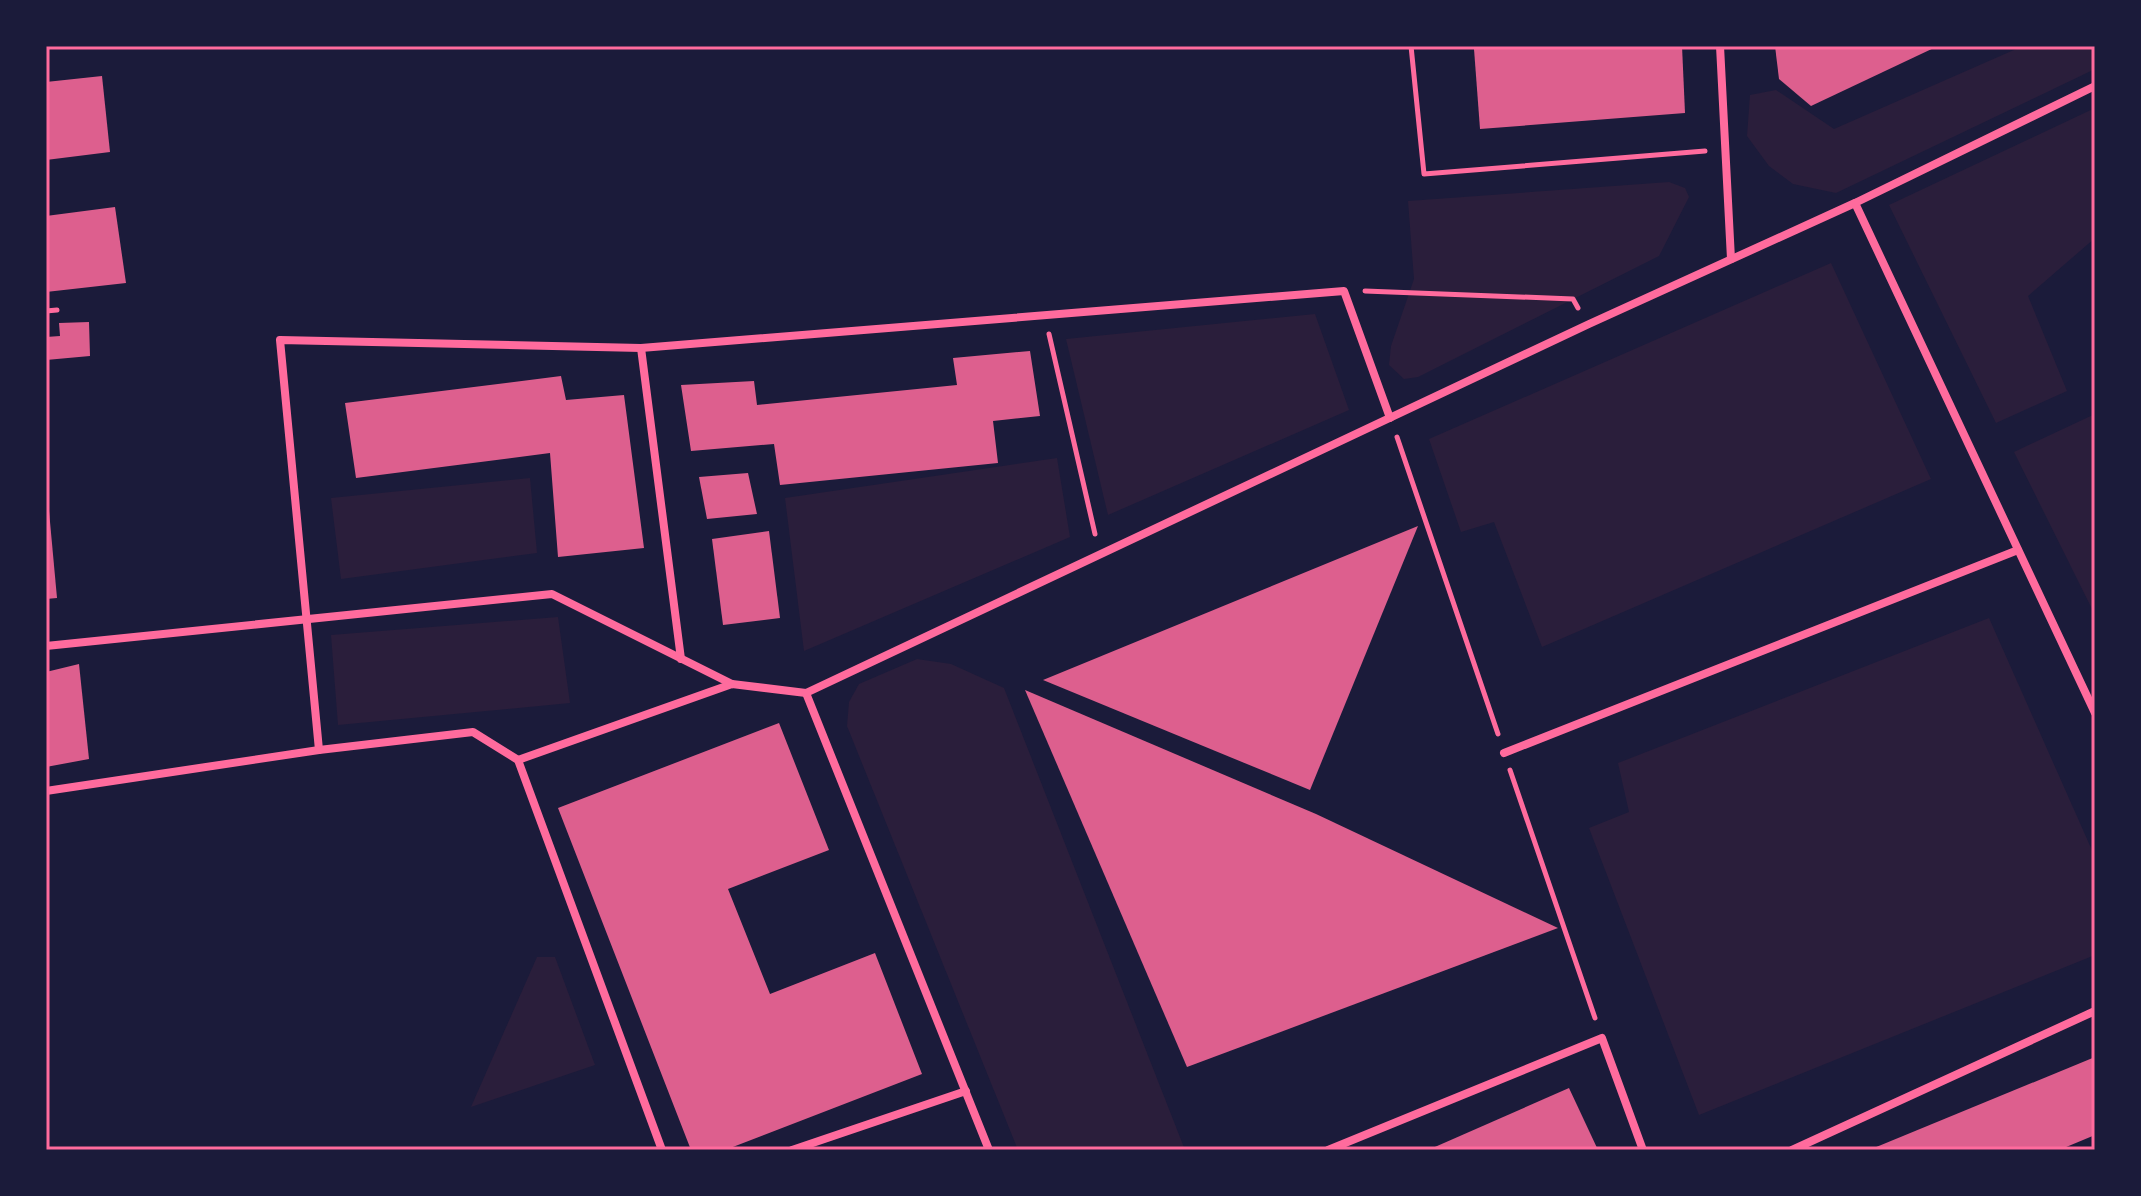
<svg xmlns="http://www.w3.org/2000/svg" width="2141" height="1196" font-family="Jost,sans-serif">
<rect width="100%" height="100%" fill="#1b1b3a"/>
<g fill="#2a1e3b">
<polygon points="2023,46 2095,46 2095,69 1836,193 1793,184 1769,166 1747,136 1750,95 1776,90 1834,129"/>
<polygon points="2095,108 2095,238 2028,296 2067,391 1996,423 1889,205"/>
<polygon points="1669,182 1685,188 1689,197 1659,256 1418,377 1404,379 1389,365 1391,346 1414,279 1408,201"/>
<polygon points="1831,263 1931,479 1542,647 1494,522 1461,532 1429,439"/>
<polygon points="1315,314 1349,410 1108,515 1066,339"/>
<polygon points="2095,414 2095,615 2014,452"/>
<polygon points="1057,458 1070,537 804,651 785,498"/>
<polygon points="530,478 537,553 341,579 331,498"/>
<polygon points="558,617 570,703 338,725 331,635"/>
<polygon points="1989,618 2095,857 2095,955 1699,1115 1589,828 1629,812 1618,763"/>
<polygon points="917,659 951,664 1004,688 1185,1150 1018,1150 847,726 849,702 859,684"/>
<polygon points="537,957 555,957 595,1065 471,1107"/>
</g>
<g fill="#dd5f8e">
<polygon points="1519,46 1682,46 1685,113 1480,129 1474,49"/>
<polygon points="1775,46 1938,46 1811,106 1779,79"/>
<polygon points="102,76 110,152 46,160 46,82"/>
<polygon points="115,207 126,283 46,292 46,216"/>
<polygon points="89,322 90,356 46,360 46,337 60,336 59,323"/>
<polygon points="1030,351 1040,416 993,421 998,463 780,485 774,444 691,451 681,385 754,381 757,405 957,385 953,358"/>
<polygon points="561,376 566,400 624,395 644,548 558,557 550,453 356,478 345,403"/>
<polygon points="748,473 757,514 707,519 699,477"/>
<polygon points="46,500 48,500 57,598 46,599"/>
<polygon points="1418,526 1310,790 1043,680"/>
<polygon points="769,531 780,618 723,625 712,539"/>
<polygon points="79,664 89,759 46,767 46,672"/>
<polygon points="1025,690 1316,814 1558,928 1187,1067"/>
<polygon points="779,723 829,850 728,889 770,994 875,953 922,1074 725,1150 691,1150 558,808"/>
<polygon points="2095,1057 2095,1135 2059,1150 1869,1150"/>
<polygon points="1569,1088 1598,1150 1428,1150"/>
</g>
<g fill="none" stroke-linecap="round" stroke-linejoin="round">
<g stroke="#ff6b9d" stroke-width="5">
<polyline points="1411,46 1424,174 1705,151"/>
<polyline points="1365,291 1573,299 1578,308"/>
<polyline points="46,311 57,310"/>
<polyline points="1049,334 1095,534"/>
<polyline points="1397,437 1498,734"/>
<polyline points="1510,770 1595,1018"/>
</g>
<g stroke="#ff6b9d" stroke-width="8">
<polyline points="1720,46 1731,259"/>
<polyline points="1855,203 2095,713"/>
<polyline points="641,348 681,659"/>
<polyline points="46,646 552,594 732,684"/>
<polyline points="319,750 280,340 641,348 1344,291 1390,418"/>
<polyline points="1504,753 2018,550"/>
<polyline points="518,760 732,684 806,693"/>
<polyline points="46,791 319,750 473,732 518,760 662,1150"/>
<polyline points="792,1150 966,1091"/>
<polyline points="989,1150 806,693 1589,324 1855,203 2095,86"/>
<polyline points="1328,1150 1602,1038 1643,1150"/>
<polyline points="1792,1150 2095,1011"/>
</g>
</g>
<rect width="2141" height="1196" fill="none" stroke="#1b1b3a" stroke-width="96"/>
<rect x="48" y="48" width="2045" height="1100" fill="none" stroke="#ff6b9d" stroke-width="3"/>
</svg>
